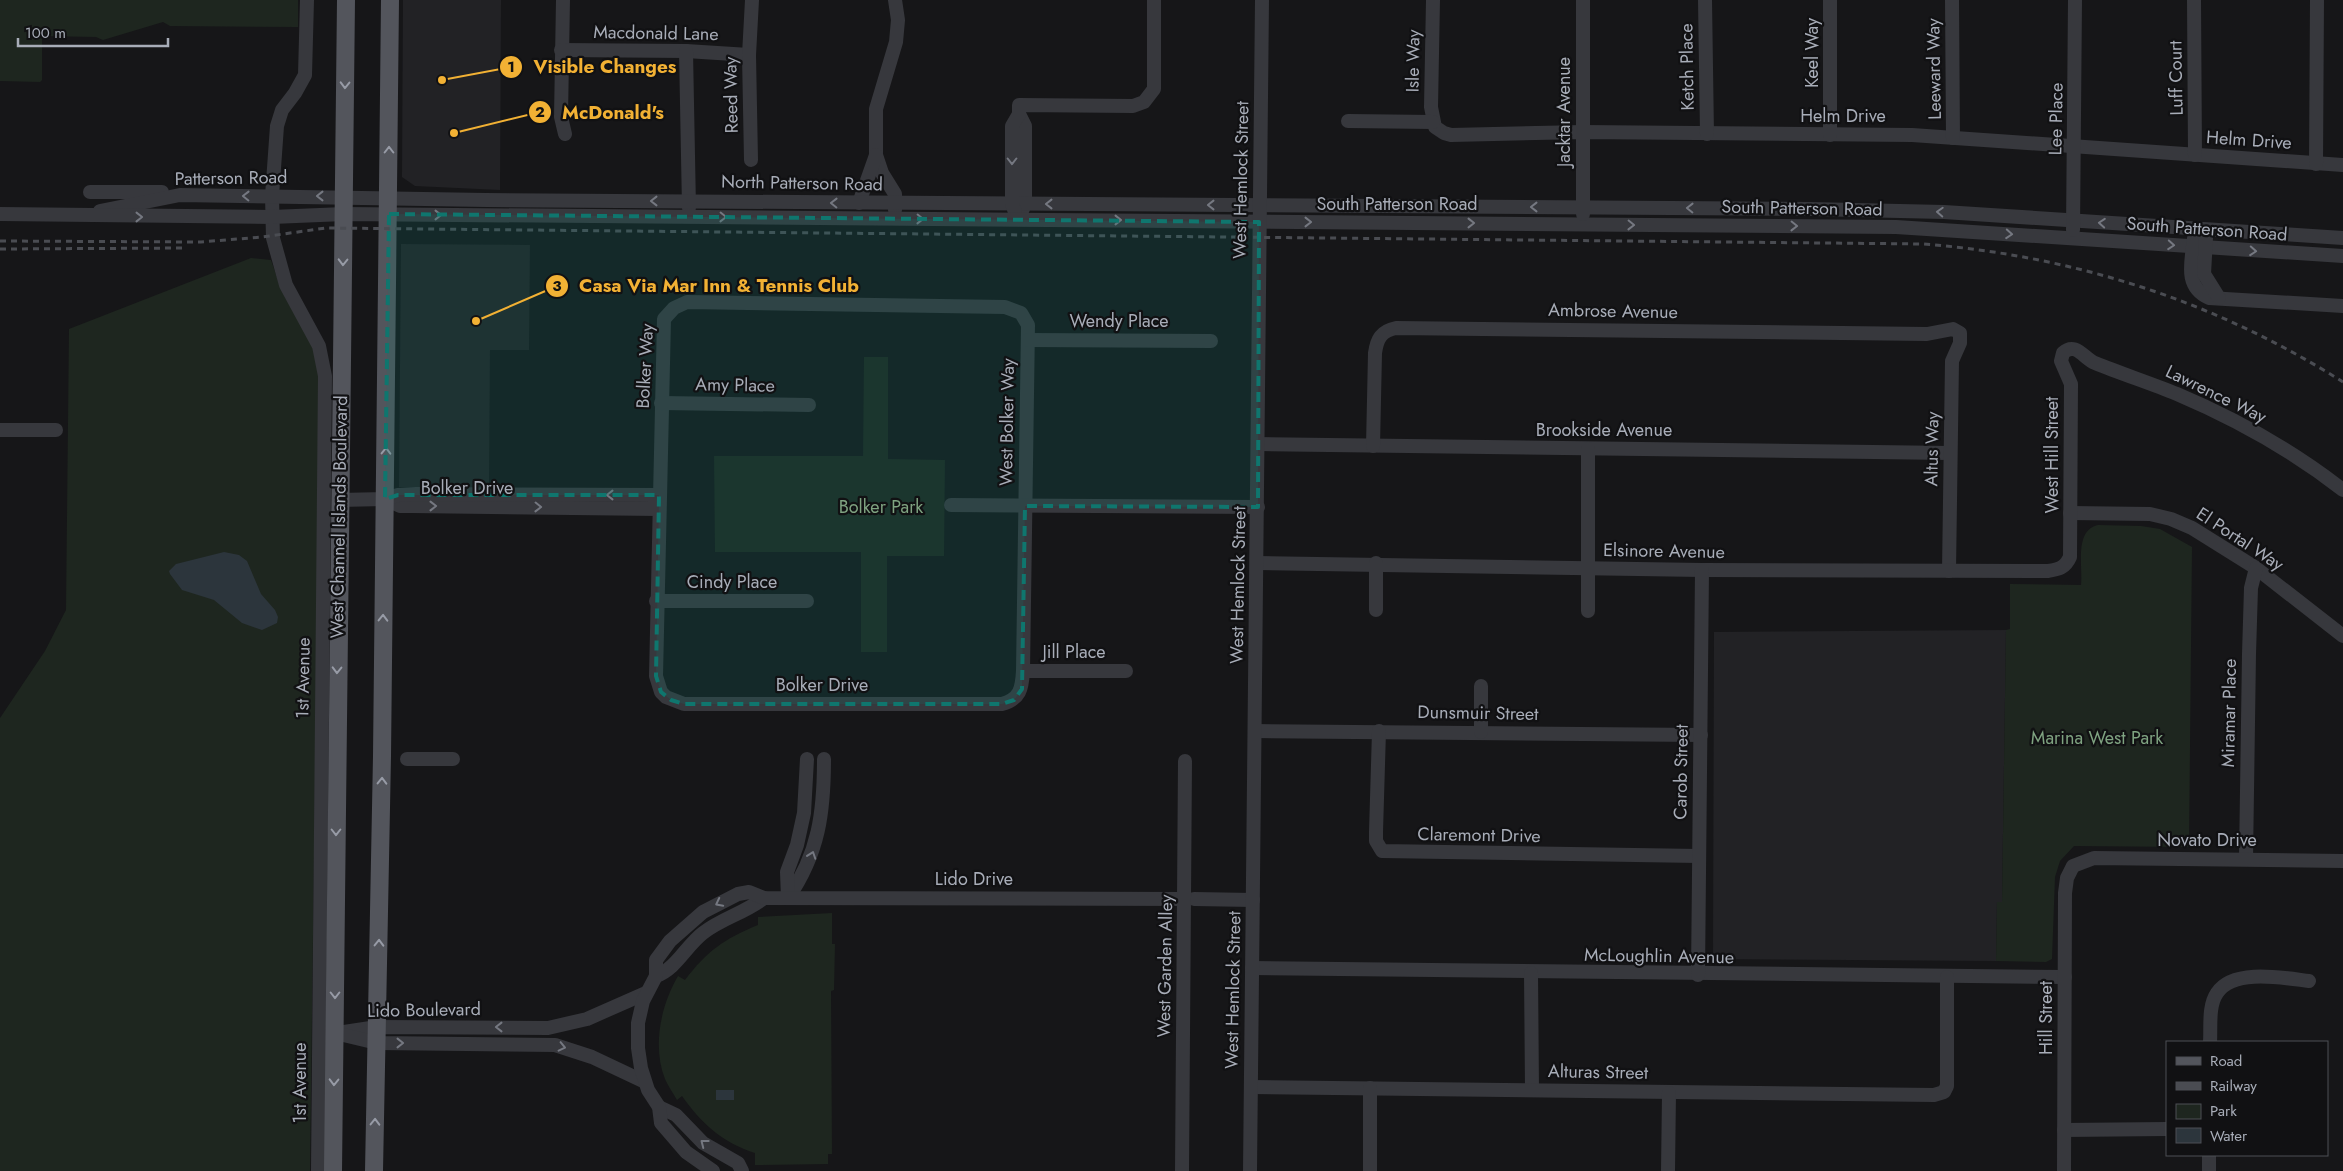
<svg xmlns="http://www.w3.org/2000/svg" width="2343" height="1171" font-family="Jost,sans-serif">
<rect width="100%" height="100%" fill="#161618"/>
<g fill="#222225">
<polygon points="403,0 501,0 500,190 415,186 402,177"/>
<polygon points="401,244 530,245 529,350 490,350 489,488 399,487"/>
<polygon points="2006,630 2002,902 1997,903 1996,961 1713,959 1714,632"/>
</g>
<g fill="#1e261f">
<polygon points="0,0 298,0 298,27 170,26 163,22 103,40 96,37 42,36 42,80 40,82 0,81"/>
<polygon points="251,258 271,260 281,289 316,350 320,383 310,1171 0,1171 0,718 45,651 66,610 69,329"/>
<polygon points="864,357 888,357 888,459 945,460 944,556 887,556 887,652 861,652 861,552 715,552 714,456 863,456"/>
<path d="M2098,525L2141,526L2160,529L2192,547L2189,847L2074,846L2060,861L2055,877L2052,959L2046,962L1996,961L1997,902H2002L2006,630L2010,629V584L2081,585C2083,567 2074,530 2098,525Z"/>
<path d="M832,913V944H835L834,990L831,991L832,1154H828V1164L755,1165V1153C723,1143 701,1123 682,1096L677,1100C673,1093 668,1086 665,1079C652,1046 661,1005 678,976L685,980C707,951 724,939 758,925V917Z"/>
</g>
<g fill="#2c353c">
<polygon points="224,552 239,555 247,561 261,594 275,610 278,617 277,623 262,630 242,623 214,600 182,590 170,574 169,571 176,564"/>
<rect x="716" y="1090" width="18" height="10"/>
</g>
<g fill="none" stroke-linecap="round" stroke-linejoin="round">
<g stroke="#37383d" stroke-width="14">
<polyline points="307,0 305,75 295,93 282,110 277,126 272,196 273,238 286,285 319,346 325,376 318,1171"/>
<polyline points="563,0 561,117 565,134"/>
<polyline points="895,0 898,20 896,42 876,109 876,155 882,173 895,194 895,210"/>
<polyline points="1433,0 1431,107 1435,127 1444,133 1451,135 1583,132 1912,135 2343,165"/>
<polyline points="1705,0 1707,134"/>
<polyline points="1830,0 1830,135"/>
<polyline points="1952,0 1953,138"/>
<polyline points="2194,0 2195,155"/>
<polyline points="561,50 686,51 749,55"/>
<polyline points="686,51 689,208"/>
<polyline points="1019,114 1025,126 1025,204 1022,211"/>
<polyline points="1348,121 1433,122"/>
<polyline points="751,160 749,55 752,0"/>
<polyline points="2316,164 2317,0"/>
<polyline points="90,192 162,192"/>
<polyline points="859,203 876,155"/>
<polyline points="100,211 180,195 486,200 1811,209 1944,212 2343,238"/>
<polyline points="1015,212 1012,204 1012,126 1019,114 1019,105 1133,106 1144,102 1154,89 1154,0"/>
<polyline points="0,214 272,217 344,214 1896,227 2343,256"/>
<polyline points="1583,214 1583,0"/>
<polyline points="2073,230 2075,0"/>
<path d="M2194,238C2192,261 2183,286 2209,298L2343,306"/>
<polyline points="2206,238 2204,274 2219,298"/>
<path d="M687,302L1005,307L1021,313L1028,325L1023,671C1022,689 1020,699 1002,704H684L666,697L661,692L656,676L664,319L674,308Z"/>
<polyline points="1028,340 1211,341"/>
<polyline points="661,403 809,405"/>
<polyline points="0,430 56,430"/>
<polyline points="1258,444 1950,453"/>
<path d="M1373,446L1375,353C1377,339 1381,331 1396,328L1927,334L1953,329L1960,333V343L1952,361L1949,571"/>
<polyline points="385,499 400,506 411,506 658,509"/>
<polyline points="339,500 385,499 398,495 416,494 659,495"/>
<polyline points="951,505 1258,507"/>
<polyline points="2070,513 2150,514 2171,519 2192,528 2256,568 2343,636"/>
<path d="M1258,563L1702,570L2048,571C2059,569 2065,568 2070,557L2071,384L2061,361L2063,353C2076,341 2084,359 2095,363C2122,374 2150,383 2177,394C2236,419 2293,451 2343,490"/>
<polyline points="1376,563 1376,610"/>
<polyline points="656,601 807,601"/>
<polyline points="1588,611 1588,449"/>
<polyline points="1023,671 1126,671"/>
<polyline points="1255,731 1701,735"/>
<polyline points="1379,731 1376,832 1376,841 1382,851 1699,856"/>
<polyline points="1481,732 1481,686"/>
<polyline points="407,759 453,759"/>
<polyline points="2246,859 2249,654 2251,588 2256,568"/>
<path d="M788,898C819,853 824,812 824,759"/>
<polyline points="788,898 787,872 797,845 804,813 807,759"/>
<polyline points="1194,899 1253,900"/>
<polyline points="1252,968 2065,977"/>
<polyline points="1531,973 1532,1089"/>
<polyline points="1698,975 1702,570"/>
<path d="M656,976C676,969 686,946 703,933C722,918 745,913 764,898"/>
<polyline points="344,1032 377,1027 548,1028 587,1019 646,993"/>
<polyline points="335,1033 377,1043 555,1045 592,1057 645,1082"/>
<path d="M2210,1042C2211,1027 2208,1006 2217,993C2233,968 2284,978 2309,981"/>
<polyline points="1251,1087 1934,1095 1944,1092 1947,1086 1947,977"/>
<polyline points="659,1107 676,1115 703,1143 738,1163 742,1171"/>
<polyline points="2064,1130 2167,1129"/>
<polyline points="2209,1155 2209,1171"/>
<polyline points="713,1171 686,1152 661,1123 659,1107 648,1090 641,1068 638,1048 638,1023 643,1001 656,976 656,960 670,941 703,912 738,894 749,892 764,898 1184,899"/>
<polyline points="1182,1171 1185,761"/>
<polyline points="1250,1171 1262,0"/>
<polyline points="1370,1171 1370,1088"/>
<polyline points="1668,1171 1669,1093"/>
<polyline points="2064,1171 2065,893 2067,878 2073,866 2094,858 2343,861"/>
</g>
<g stroke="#53555c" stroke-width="18">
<polyline points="333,1171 346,0"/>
<polyline points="374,1171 382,756 390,0"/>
</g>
<g stroke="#4a4c52" stroke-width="3" stroke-dasharray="6 5" stroke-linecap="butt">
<path d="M0,241L201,242L262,237L326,228L1924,244C2074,256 2215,301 2343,382"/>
<polyline points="0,249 186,248"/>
</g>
</g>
<defs><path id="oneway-chevron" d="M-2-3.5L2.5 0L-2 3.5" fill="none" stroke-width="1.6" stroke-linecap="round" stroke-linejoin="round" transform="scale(1.25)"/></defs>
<g stroke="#979ba6">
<use href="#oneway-chevron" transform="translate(345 85) rotate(91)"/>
<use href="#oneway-chevron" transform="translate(389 150) rotate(-90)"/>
<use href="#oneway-chevron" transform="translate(343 262) rotate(91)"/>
<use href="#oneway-chevron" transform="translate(386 451) rotate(-89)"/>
<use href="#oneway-chevron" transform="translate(383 618) rotate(-89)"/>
<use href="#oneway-chevron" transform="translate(337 670) rotate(91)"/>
<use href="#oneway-chevron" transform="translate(382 781) rotate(-89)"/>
<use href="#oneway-chevron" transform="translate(336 832) rotate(90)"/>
<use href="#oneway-chevron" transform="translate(379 943) rotate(-89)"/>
<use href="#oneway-chevron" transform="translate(335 995) rotate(90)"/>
<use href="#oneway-chevron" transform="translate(334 1082) rotate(91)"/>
<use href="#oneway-chevron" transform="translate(375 1122) rotate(-89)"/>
</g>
<g stroke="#757881">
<use href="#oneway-chevron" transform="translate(1012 161) rotate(90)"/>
<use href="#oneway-chevron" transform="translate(246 196) rotate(-179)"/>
<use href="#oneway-chevron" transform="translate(320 196) rotate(-180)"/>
<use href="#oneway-chevron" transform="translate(654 201) rotate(-180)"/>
<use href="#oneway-chevron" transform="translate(834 203) rotate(-179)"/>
<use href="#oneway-chevron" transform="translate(1049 204) rotate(-180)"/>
<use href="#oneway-chevron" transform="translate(1211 205) rotate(-180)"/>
<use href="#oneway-chevron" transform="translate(1534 207) rotate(-180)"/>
<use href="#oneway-chevron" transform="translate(1690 208) rotate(-179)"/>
<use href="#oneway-chevron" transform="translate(1940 212) rotate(-177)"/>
<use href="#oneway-chevron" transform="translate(438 215)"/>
<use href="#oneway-chevron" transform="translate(139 217)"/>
<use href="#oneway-chevron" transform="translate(723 217) rotate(1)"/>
<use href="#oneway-chevron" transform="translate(920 219) rotate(1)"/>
<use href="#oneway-chevron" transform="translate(1118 220)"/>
<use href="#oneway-chevron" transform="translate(1308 222)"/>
<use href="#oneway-chevron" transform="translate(1471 223)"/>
<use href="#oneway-chevron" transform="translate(2102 223) rotate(-176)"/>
<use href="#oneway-chevron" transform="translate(1631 225) rotate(1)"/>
<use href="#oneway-chevron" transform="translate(1794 226) rotate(1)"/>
<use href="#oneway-chevron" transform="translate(2009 234) rotate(4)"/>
<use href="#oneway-chevron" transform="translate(2171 245) rotate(4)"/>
<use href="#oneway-chevron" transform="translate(2253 251) rotate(4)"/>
<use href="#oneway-chevron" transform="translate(610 495) rotate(180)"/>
<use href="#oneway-chevron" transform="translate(433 506)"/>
<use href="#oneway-chevron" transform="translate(538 507) rotate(1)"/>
<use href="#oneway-chevron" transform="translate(812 855) rotate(-71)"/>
<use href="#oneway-chevron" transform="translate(719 903) rotate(153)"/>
<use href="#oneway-chevron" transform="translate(499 1027) rotate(-180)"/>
<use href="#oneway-chevron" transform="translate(400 1043)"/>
<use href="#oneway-chevron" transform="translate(562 1047) rotate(13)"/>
<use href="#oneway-chevron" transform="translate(704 1143) rotate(-142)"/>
</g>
<path fill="#0f766e" fill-opacity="0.2" stroke="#0f766e" stroke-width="4" stroke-dasharray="10 6" stroke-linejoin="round" d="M389,214L1259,222L1258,507L1025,506L1022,689L1014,700L1002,704H684L671,700L661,692L656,676L659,495H398L385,499Z"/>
<g text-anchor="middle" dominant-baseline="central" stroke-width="4.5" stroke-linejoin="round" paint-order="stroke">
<g font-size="18" fill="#a8adb8" stroke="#111113">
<text transform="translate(656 33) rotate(1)">Macdonald Lane</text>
<text transform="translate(1812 53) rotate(-90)">Keel Way</text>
<text transform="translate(1413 61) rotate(-89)">Isle Way</text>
<text transform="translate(1687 67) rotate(-91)">Ketch Place</text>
<text transform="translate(1934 69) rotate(-91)">Leeward Way</text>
<text transform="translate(2176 78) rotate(-91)">Luff Court</text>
<text transform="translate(731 95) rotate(-91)">Reed Way</text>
<text transform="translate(1564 112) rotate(-90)">Jacktar Avenue</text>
<text x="1843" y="116">Helm Drive</text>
<text transform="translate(2056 119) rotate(-89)">Lee Place</text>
<text transform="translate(2249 140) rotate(4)">Helm Drive</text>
<text transform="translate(231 178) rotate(-1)">Patterson Road</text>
<text transform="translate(1241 180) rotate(-89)">West Hemlock Street</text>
<text transform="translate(802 183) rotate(1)">North Patterson Road</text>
<text x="1397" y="204">South Patterson Road</text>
<text transform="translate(1802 208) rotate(1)">South Patterson Road</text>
<text transform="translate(2207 229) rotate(4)">South Patterson Road</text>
<text transform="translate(1613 311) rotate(1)">Ambrose Avenue</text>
<text x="1119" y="321">Wendy Place</text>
<text transform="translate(645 366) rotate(-87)">Bolker Way</text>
<text transform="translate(735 385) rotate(1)">Amy Place</text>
<text transform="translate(2216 394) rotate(26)">Lawrence Way</text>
<text transform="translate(1007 422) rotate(-89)">West Bolker Way</text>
<text x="1604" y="430">Brookside Avenue</text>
<text transform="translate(1932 449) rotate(-89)">Altus Way</text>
<text transform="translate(2052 455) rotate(-90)">West Hill Street</text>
<text x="467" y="488">Bolker Drive</text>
<text transform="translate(339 517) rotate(-89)">West Channel Islands Boulevard</text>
<text transform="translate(2240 539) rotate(33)">El Portal Way</text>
<text transform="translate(1664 551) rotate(1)">Elsinore Avenue</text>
<text x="732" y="582">Cindy Place</text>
<text transform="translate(1238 585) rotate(-89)">West Hemlock Street</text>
<text x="1074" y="652">Jill Place</text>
<text transform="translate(303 678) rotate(-89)">1st Avenue</text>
<text x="822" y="685">Bolker Drive</text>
<text transform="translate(1478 713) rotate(1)">Dunsmuir Street</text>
<text transform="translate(2229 713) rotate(-89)">Miramar Place</text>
<text transform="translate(1681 772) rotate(-89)">Carob Street</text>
<text transform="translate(1479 835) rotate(1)">Claremont Drive</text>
<text x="2207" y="840">Novato Drive</text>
<text x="974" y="879">Lido Drive</text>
<text transform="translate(1659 956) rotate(1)">McLoughlin Avenue</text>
<text transform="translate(1165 966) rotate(-89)">West Garden Alley</text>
<text transform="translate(1233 990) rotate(-89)">West Hemlock Street</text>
<text transform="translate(424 1010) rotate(-1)">Lido Boulevard</text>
<text transform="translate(2046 1018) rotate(-90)">Hill Street</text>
<text transform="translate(1598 1072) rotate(1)">Alturas Street</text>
<text transform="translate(300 1083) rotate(-90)">1st Avenue</text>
</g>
<g font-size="18" fill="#7fa381" stroke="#111113">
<text x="881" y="507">Bolker Park</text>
<text x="2097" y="738">Marina West Park</text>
</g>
</g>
<path fill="none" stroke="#f2b134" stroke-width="2" d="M442 80L511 67M454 133L540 112M476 321L557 286"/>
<g fill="#f2b134" stroke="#111113" stroke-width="2">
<circle cx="442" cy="80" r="5"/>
<circle cx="454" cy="133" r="5"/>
<circle cx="476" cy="321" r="5"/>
<circle cx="511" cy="67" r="12"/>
<circle cx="540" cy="112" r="12"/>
<circle cx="557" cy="286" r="12"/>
</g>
<g font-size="15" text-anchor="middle" font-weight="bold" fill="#111">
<text x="511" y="72">1</text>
<text x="540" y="117">2</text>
<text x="557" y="291">3</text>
</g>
<g font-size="19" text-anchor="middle" font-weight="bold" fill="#f2b134" stroke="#111113" stroke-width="4.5" stroke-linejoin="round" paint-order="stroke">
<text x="605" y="73">Visible Changes</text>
<text x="613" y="119">McDonald's</text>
<text x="719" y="292">Casa Via Mar Inn &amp; Tennis Club</text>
</g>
<rect x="2166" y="1041" width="162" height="115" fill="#111113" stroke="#4d4f55"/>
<rect x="2176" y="1057" width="25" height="8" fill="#53555c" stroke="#4d4f55"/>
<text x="2210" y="1066" font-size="15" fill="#a8adb8">Road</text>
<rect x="2176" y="1082" width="25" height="8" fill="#4a4c52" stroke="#4d4f55"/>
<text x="2210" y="1091" font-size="15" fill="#a8adb8">Railway</text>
<rect x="2176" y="1104" width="25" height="15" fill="#1e261f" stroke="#4d4f55"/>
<text x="2210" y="1116" font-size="15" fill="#a8adb8">Park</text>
<rect x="2176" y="1128" width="25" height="15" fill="#2c353c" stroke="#4d4f55"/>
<text x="2210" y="1141" font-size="15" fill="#a8adb8">Water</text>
<path d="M18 38v8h150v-8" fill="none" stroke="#a8adb8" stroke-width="2.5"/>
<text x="25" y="38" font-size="15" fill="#a8adb8" stroke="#111113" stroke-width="4" paint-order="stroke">100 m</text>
</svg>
